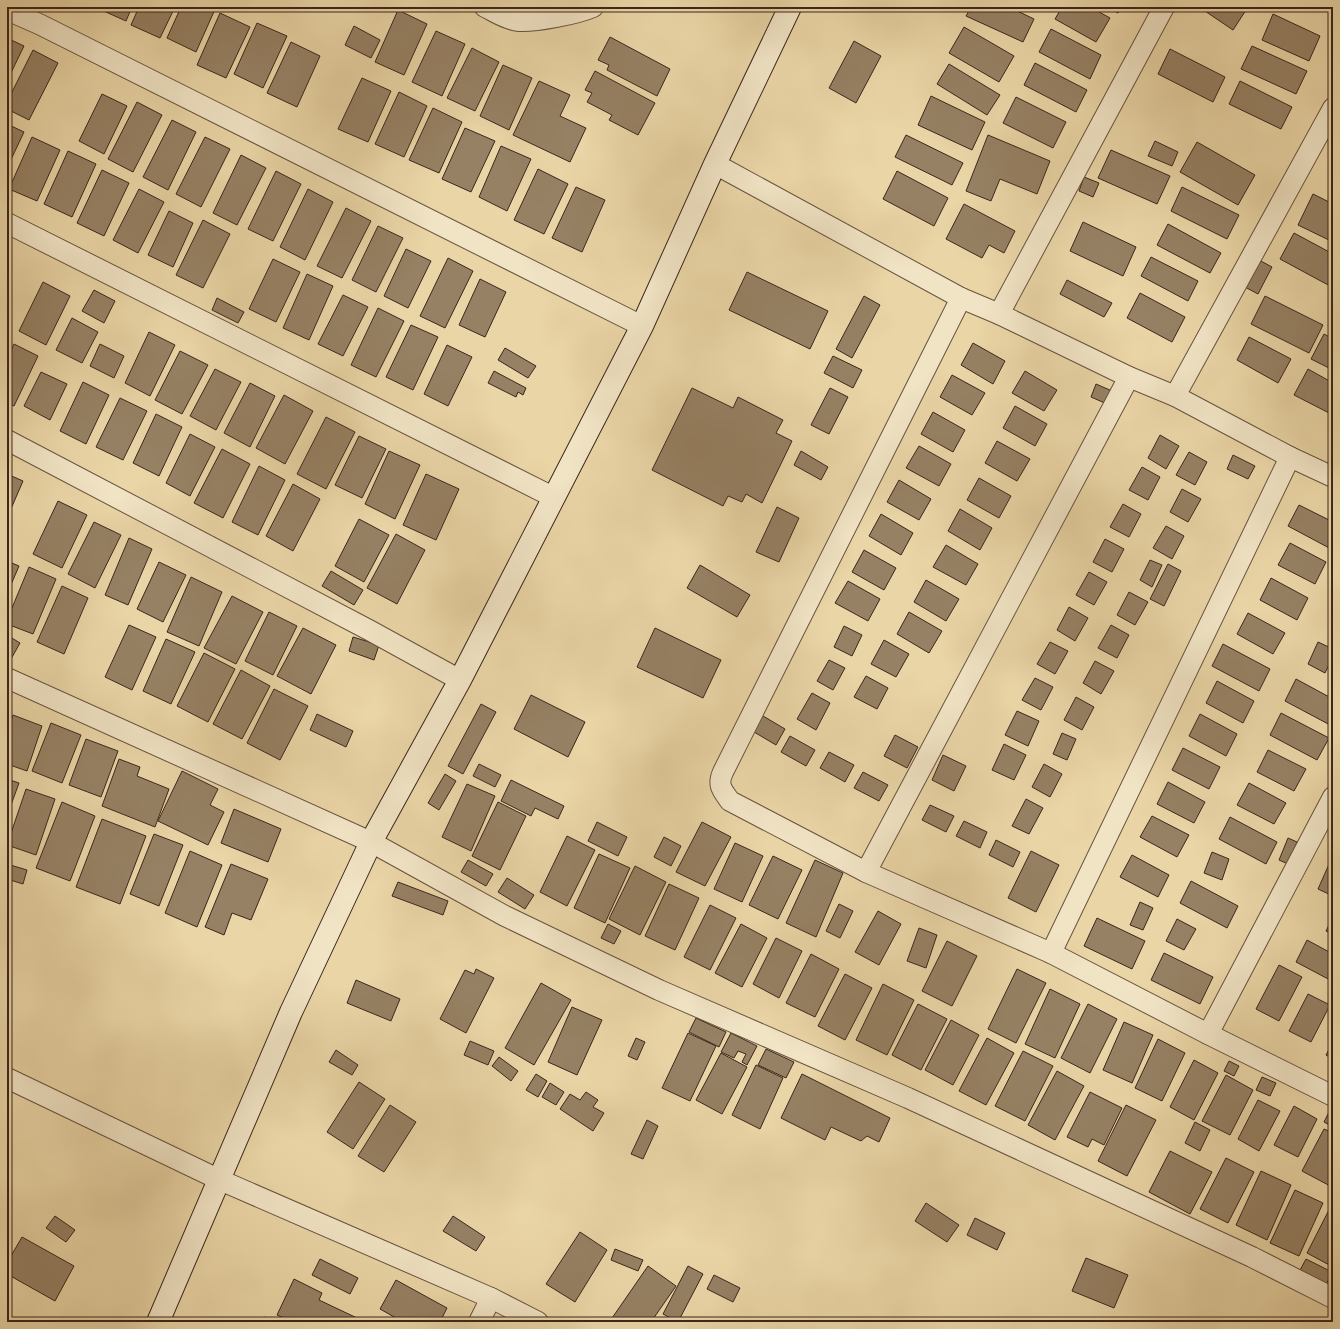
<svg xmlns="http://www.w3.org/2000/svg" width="1340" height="1329" font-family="'Libre Caslon Text',serif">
<rect width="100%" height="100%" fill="#ead5a6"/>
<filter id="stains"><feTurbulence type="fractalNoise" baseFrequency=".005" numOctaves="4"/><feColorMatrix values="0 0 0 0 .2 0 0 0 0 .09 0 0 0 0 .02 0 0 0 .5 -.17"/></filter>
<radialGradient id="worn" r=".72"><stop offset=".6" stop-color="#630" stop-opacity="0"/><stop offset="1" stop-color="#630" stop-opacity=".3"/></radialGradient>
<g fill="#968164" stroke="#3b261d">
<polygon points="97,7 132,7 126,21 97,8"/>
<polygon points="139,7 175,7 160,38 131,25"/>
<polygon points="181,7 216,7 196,52 167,38"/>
<polygon points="971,7 1009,7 1034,19 1023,42 966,16"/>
<polygon points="1062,7 1090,7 1110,18 1096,42 1055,19"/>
<polygon points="1107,7 1121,7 1118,13"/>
<polygon points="1199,7 1248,7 1233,30"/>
<polygon points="398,10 427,24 404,75 375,62"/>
<polygon points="220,13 250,27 226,78 197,65"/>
<polygon points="1273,14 1320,36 1309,61 1262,40"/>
<polygon points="257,23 287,36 263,88 234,74"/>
<polygon points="354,26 380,40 371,58 345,45"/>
<polygon points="964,27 1014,56 999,82 949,53"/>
<polygon points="1051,29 1101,55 1090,79 1039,52"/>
<polygon points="436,31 465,44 442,96 412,82"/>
<polygon points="610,37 670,69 657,96 607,70 609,65 598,60"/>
<polygon points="7,38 24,46 7,81"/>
<polygon points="854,41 881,56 856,103 829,88"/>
<polygon points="291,42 320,56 297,107 267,93"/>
<polygon points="1252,46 1307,71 1296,94 1241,69"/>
<polygon points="472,48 499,62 475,111 447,98"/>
<polygon points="1170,49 1225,77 1213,102 1158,74"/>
<polygon points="33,50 58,63 29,120 7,109 7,102"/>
<polygon points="1035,63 1087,90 1076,112 1024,85"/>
<polygon points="949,64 1000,95 987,115 937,84"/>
<polygon points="503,65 532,78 509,130 480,116"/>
<polygon points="595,71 655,103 638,135 609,120 612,115 587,102 592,93 585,90"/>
<polygon points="362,78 391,91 368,142 338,129"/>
<polygon points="539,81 570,95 560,116 586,128 570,162 513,135"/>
<polygon points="1240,81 1292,107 1281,129 1229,104"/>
<polygon points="399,92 427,106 404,157 375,144"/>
<polygon points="102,94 127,106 104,154 79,141"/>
<polygon points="931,96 985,122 972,150 918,125"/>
<polygon points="1016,97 1066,122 1053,148 1003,123"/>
<polygon points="137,102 162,115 133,172 108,159"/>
<polygon points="433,108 462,122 439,173 409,160"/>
<polygon points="172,120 196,132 168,190 143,177"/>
<polygon points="7,124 24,132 7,168"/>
<polygon points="465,128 495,141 471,192 442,179"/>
<polygon points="906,135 963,163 952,185 895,157"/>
<polygon points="988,135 1050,161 1037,194 1000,179 991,201 966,191"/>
<polygon points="32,137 60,150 37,201 9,189"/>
<polygon points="205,137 230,149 201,207 176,194"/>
<polygon points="1155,141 1178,152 1172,166 1148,156"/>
<polygon points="1197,142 1255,175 1238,205 1180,172"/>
<polygon points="501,146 531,159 507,211 479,197"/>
<polygon points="1111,150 1170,176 1157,204 1098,178"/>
<polygon points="68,151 96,164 72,217 44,204"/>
<polygon points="241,155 266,168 237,225 213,213"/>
<polygon points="538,169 568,184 544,234 514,220"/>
<polygon points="102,170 129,183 104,236 77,223"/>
<polygon points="276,171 301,184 273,241 248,229"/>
<polygon points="897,171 948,198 934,226 883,199"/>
<polygon points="1084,177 1099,183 1093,197 1079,191"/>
<polygon points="576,187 605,200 582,252 552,238"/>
<polygon points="1182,187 1239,215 1227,239 1171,211"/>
<polygon points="139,189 164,202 138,253 113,240"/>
<polygon points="308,189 333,202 305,260 280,247"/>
<polygon points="1313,194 1333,204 1333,242 1298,225"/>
<polygon points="964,204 1015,231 1004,253 989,245 982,258 946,239"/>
<polygon points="346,208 371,221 342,278 317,266"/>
<polygon points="169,211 193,223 173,267 148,255"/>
<polygon points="203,220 230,234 203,288 176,275"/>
<polygon points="1083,222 1136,247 1123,276 1070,251"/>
<polygon points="1168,224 1221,253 1210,273 1157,245"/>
<polygon points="378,226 403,238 376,292 352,280"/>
<polygon points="1294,233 1333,254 1333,281 1330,286 1280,259"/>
<polygon points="406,249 431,261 408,308 384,296"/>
<polygon points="1151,257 1198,281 1188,301 1141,276"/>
<polygon points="448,258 473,271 445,328 420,316"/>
<polygon points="273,259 300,272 276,322 249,309"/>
<polygon points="1259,260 1272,267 1258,294 1245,287"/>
<polygon points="747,272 828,311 810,349 729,310"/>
<polygon points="307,274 333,286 309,340 283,328"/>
<polygon points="480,279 506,292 485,337 459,325"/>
<polygon points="1067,280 1112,303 1104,317 1060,294"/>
<polygon points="43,282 70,296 46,345 19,331"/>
<polygon points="94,290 115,301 104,323 82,311"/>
<polygon points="1140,293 1185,317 1172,342 1127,318"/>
<polygon points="343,295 368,307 343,356 318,344"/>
<polygon points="864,296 880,305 852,358 836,349"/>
<polygon points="1265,296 1323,325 1309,353 1251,324"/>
<polygon points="217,298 244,312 238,323 212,310"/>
<polygon points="378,308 404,321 376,377 351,365"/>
<polygon points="1333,316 1333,329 1328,326"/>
<polygon points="72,318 98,332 82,363 56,350"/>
<polygon points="411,325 438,337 413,390 386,377"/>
<polygon points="149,332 175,345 150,396 125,383"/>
<polygon points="1324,334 1333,339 1333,370 1311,359"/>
<polygon points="1249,337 1291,359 1278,383 1237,360"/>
<polygon points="973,343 1005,361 993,384 961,365"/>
<polygon points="14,344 38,356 14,406 7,403 7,359"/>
<polygon points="100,344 124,356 114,378 90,366"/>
<polygon points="447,345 472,357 448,406 424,394"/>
<polygon points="505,348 536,366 528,378 498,360"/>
<polygon points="180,351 208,365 182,414 155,400"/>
<polygon points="833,356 862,370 853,388 824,373"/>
<polygon points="215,369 241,382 216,430 190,416"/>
<polygon points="1308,369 1333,383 1333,415 1294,395"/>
<polygon points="494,371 526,388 523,395 518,392 516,397 488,383"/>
<polygon points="1025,371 1057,390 1044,411 1012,393"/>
<polygon points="41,372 67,384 50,420 24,406"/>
<polygon points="952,375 985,393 972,415 940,397"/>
<polygon points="83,382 109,395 86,444 60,431"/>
<polygon points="250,383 275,396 250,447 224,433"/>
<polygon points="1096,384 1112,391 1107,404 1091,397"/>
<polygon points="692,388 733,408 738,397 783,420 776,433 792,441 762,503 746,494 742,502 728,496 723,506 652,470"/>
<polygon points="830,388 848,397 829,434 811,425"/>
<polygon points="284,395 313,411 285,464 256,448"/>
<polygon points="120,398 147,411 123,460 96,447"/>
<polygon points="1015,406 1047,424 1035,446 1003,428"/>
<polygon points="933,412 965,430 953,452 921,434"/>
<polygon points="156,414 182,427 159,476 133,463"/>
<polygon points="326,417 355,432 326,489 297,474"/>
<polygon points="190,434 215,447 190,496 166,483"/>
<polygon points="1160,435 1179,446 1166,469 1148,458"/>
<polygon points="359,436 386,449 362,498 335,485"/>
<polygon points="997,441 1030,459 1017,481 985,463"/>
<polygon points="919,446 951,464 939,486 906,468"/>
<polygon points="222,449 250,464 223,518 194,503"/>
<polygon points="389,451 420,465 395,519 365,504"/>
<polygon points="801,451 828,467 821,480 794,465"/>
<polygon points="1189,452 1207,462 1195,485 1176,475"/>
<polygon points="1233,455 1255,466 1248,479 1227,469"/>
<polygon points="259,466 285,480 258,535 232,522"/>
<polygon points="1142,467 1160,477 1148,500 1129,490"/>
<polygon points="7,474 23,481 7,518"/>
<polygon points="426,474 459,489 436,540 403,525"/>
<polygon points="979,478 1011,496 999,518 967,500"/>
<polygon points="899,480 931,499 919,520 887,502"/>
<polygon points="293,484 320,499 293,551 266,536"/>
<polygon points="1182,489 1201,499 1188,522 1170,512"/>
<polygon points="58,501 87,515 62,568 33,554"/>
<polygon points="1123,504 1141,514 1129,537 1110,527"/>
<polygon points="1299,505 1333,522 1333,550 1288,526"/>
<polygon points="777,507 799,518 779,562 756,552"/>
<polygon points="960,509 992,528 980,550 948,531"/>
<polygon points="881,514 913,533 901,555 869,536"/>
<polygon points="359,519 389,535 364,582 335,566"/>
<polygon points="94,522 121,535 95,588 68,574"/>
<polygon points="1166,526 1184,536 1172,559 1153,548"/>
<polygon points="396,534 425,550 397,604 367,588"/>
<polygon points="129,538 152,549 128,605 105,595"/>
<polygon points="1105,539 1124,549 1112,572 1093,562"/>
<polygon points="1290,543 1326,562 1315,584 1278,565"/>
<polygon points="946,545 978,564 966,585 933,567"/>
<polygon points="864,550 896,568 884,590 852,572"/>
<polygon points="1150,560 1162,565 1152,587 1140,580"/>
<polygon points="7,561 19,566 7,594"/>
<polygon points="159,562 186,575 163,622 137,609"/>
<polygon points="1168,564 1181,571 1164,606 1150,599"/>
<polygon points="700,565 750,595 737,617 687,588"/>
<polygon points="29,567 56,579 33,634 7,624 7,620"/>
<polygon points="331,571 363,590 354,605 322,586"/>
<polygon points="1089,572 1107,582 1094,605 1076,595"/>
<polygon points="191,577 222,592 199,646 167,632"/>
<polygon points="1271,578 1308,598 1297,620 1260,600"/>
<polygon points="926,580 959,599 946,621 914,602"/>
<polygon points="848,581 880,599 868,621 835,603"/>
<polygon points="62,586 88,598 64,654 37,642"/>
<polygon points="1129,592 1148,602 1135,625 1117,615"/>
<polygon points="232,596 263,612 236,664 204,648"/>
<polygon points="1069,607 1088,618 1075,641 1057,630"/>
<polygon points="269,612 297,626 273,675 245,661"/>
<polygon points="909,612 942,631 929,653 897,634"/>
<polygon points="1248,613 1285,633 1273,654 1237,634"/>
<polygon points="129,625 156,637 132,690 105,677"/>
<polygon points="1111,625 1129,635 1117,658 1098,648"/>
<polygon points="844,626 862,635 852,656 834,647"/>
<polygon points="303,628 336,645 311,694 277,676"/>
<polygon points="655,628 721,660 703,698 637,667"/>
<polygon points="7,635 20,643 11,659 7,656"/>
<polygon points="353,637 379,645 374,660 349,651"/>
<polygon points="166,639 195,652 171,704 143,691"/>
<polygon points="884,640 909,654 896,677 871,664"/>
<polygon points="1050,642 1068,651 1055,674 1037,664"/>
<polygon points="1318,642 1333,649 1333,656 1325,673 1308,664"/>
<polygon points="1223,644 1270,669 1259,691 1212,666"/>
<polygon points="204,653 235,669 208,722 177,706"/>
<polygon points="829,660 845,668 833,690 817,681"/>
<polygon points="1095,661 1114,671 1101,694 1083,683"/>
<polygon points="241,670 270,686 242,739 213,724"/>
<polygon points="866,676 888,688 877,709 854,697"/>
<polygon points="1035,678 1053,687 1041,710 1022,700"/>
<polygon points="1296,679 1333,699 1332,726 1285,701"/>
<polygon points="1217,681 1254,701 1243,723 1206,703"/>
<polygon points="274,689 308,706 280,760 247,743"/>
<polygon points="812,693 830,703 816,730 797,719"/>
<polygon points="531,695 585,722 568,757 514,729"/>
<polygon points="1076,697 1094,707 1082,730 1064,720"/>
<polygon points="481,704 496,712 463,774 448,766"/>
<polygon points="1017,711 1039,721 1028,746 1005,735"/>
<polygon points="758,713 785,729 776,745 749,729"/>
<polygon points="1281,713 1329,738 1317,760 1270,735"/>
<polygon points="317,714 353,731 346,747 310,730"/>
<polygon points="1200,714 1237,734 1226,756 1189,736"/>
<polygon points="13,715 42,726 27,771 7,764 7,732"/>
<polygon points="51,723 81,735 62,783 32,771"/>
<polygon points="1062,733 1076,739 1067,760 1053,754"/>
<polygon points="895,735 918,747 907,768 884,756"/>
<polygon points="790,736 815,750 806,766 781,752"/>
<polygon points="86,739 118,751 101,797 69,785"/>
<polygon points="1004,744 1026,755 1014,780 992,770"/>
<polygon points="1183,748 1220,767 1209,789 1172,770"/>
<polygon points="1268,750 1306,769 1294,791 1257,772"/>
<polygon points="829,752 854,765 845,782 820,768"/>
<polygon points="943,755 966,766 954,791 932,780"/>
<polygon points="119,759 140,767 137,776 169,789 155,827 102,806"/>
<polygon points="479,764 501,775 495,787 473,776"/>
<polygon points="1044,764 1062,774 1050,797 1032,787"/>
<polygon points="182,771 218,789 210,805 224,812 208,845 158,821"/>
<polygon points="863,772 888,785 879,801 854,788"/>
<polygon points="445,774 456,781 439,810 428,803"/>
<polygon points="7,779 19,783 7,816"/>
<polygon points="511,780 564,806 558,819 535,808 531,816 501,801"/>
<polygon points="1168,782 1205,802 1194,823 1157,804"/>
<polygon points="1249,783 1286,803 1274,824 1237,805"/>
<polygon points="467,784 495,796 471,851 442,837"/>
<polygon points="26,789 55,799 36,855 7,845"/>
<polygon points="1026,799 1043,808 1029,834 1012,826"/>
<polygon points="62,802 95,816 70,881 36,868"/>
<polygon points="498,802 526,816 500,870 472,856"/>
<polygon points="930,805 954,816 946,832 922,820"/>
<polygon points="234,809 281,829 268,862 221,843"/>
<polygon points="1152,816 1189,835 1177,857 1140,837"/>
<polygon points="1230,817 1277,842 1266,864 1219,839"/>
<polygon points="102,819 146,836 120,904 76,887"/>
<polygon points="964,821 987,832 980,848 956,836"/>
<polygon points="597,822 627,837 618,856 588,841"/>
<polygon points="702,822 731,837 705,886 676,872"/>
<polygon points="154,834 183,845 159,906 130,894"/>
<polygon points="567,836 595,850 567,906 540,892"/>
<polygon points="664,837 681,846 671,866 654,857"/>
<polygon points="1288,838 1297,842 1288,864 1279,860"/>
<polygon points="996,840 1020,852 1013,867 989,855"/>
<polygon points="735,843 763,856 742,902 714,889"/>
<polygon points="190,851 222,865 197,927 165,913"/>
<polygon points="1031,851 1059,865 1036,912 1008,898"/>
<polygon points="1212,852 1229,859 1222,880 1204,873"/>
<polygon points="599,854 630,868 605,923 574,908"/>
<polygon points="1132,855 1169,875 1158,897 1120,877"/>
<polygon points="773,856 802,870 778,919 749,905"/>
<polygon points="468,860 493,874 486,886 461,872"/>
<polygon points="815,860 843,873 816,937 786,923"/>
<polygon points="1330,862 1333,864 1333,896 1318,889"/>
<polygon points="7,864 27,870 23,884 7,879"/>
<polygon points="231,864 268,879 251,920 232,913 224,935 205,927"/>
<polygon points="635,866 666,882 640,935 609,919"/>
<polygon points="507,878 534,895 525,909 498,892"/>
<polygon points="1191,881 1238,906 1227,928 1180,903"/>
<polygon points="398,882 448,901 443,915 392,896"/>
<polygon points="669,884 699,898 675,950 645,936"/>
<polygon points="1140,902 1153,908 1143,930 1130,925"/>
<polygon points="839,904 853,911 840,938 826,931"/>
<polygon points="710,905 736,918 710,970 684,957"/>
<polygon points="878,911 901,924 879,965 855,952"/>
<polygon points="1333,917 1333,935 1326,931"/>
<polygon points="1097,918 1145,941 1132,969 1084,946"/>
<polygon points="1177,919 1196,929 1184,950 1166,941"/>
<polygon points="608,924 621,931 614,944 601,938"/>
<polygon points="741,924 767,938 742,987 715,973"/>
<polygon points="919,928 937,935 926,968 907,961"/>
<polygon points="776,938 802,951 779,998 753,984"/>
<polygon points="1307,940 1333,954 1332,981 1296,962"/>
<polygon points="947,941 977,956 952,1006 922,991"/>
<polygon points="1164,953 1213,977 1200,1004 1151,980"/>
<polygon points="811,954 839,969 815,1017 786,1003"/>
<polygon points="1279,965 1302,977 1279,1021 1256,1009"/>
<polygon points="476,969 494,978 466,1033 440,1019 465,970 474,974"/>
<polygon points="1017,969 1046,983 1016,1043 988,1029"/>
<polygon points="845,974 872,988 845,1040 818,1026"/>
<polygon points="356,980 400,999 391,1021 347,1003"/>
<polygon points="541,983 571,1000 534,1065 505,1048"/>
<polygon points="883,984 914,1000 887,1055 856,1040"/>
<polygon points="1050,989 1080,1004 1055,1058 1025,1044"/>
<polygon points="1308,994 1330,1005 1311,1042 1289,1031"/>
<polygon points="918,1004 947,1019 921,1070 892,1055"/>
<polygon points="1088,1004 1117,1019 1090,1073 1061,1058"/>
<polygon points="572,1007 602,1020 577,1075 548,1062"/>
<polygon points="696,1018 726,1032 719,1047 689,1032"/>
<polygon points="951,1020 979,1035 953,1085 925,1070"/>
<polygon points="1124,1022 1153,1035 1132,1083 1103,1070"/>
<polygon points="688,1033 716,1046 690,1101 662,1088"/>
<polygon points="731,1033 757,1046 747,1065 742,1062 746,1054 738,1051 734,1058 721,1052"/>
<polygon points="636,1038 645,1042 637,1060 628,1056"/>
<polygon points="987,1038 1014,1053 986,1105 959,1091"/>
<polygon points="1158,1039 1185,1053 1162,1101 1135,1088"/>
<polygon points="470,1041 494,1051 488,1065 464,1055"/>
<polygon points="1333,1042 1333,1059 1326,1055"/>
<polygon points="766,1049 794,1062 786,1078 758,1065"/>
<polygon points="336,1050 358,1065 352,1075 329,1062"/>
<polygon points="1023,1051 1053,1066 1025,1121 995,1106"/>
<polygon points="721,1053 747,1067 722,1114 696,1100"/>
<polygon points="499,1057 518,1071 511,1081 492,1066"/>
<polygon points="1194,1060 1218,1073 1194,1120 1170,1107"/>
<polygon points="1229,1061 1239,1066 1234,1076 1224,1071"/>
<polygon points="756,1065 783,1078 760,1129 732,1115"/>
<polygon points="1057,1071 1084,1086 1055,1140 1028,1125"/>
<polygon points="536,1074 547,1081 538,1097 526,1090"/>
<polygon points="802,1074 890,1118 879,1142 867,1136 861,1141 831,1127 825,1140 781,1118"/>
<polygon points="1226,1075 1253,1090 1230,1135 1202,1121"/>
<polygon points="1262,1077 1276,1083 1270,1096 1256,1090"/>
<polygon points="359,1082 385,1099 353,1149 327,1132"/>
<polygon points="550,1083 564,1092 556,1105 542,1097"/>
<polygon points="586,1092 598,1100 593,1107 604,1113 593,1131 560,1109 570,1094 580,1100"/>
<polygon points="1090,1092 1122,1108 1104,1145 1092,1139 1088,1147 1067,1137"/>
<polygon points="1258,1100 1280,1111 1259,1151 1238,1139"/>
<polygon points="390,1105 416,1122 384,1172 358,1156"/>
<polygon points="1126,1105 1156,1120 1127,1176 1098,1161"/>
<polygon points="1294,1106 1317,1119 1298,1157 1274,1145"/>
<polygon points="1330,1110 1333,1111 1333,1127 1324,1122"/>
<polygon points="647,1120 658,1126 643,1159 631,1154"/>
<polygon points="1195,1122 1210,1130 1200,1151 1185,1143"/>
<polygon points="1324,1129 1333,1133 1332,1187 1302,1171"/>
<polygon points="1170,1151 1212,1172 1190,1214 1149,1192"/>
<polygon points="1226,1158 1254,1172 1228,1223 1200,1209"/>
<polygon points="1261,1171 1291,1185 1267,1240 1236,1225"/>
<polygon points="1295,1190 1323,1203 1299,1256 1270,1243"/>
<polygon points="926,1203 959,1225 947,1242 915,1221"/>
<polygon points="1332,1204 1333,1204 1333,1267 1307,1253"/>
<polygon points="55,1216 75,1230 66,1242 46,1228"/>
<polygon points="453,1216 485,1237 476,1251 443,1231"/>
<polygon points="975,1218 1005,1233 997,1250 967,1235"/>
<polygon points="580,1232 607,1250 575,1302 546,1284"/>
<polygon points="22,1237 74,1266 55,1301 7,1274 7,1263"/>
<polygon points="615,1249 643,1260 638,1271 611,1260"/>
<polygon points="1086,1258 1128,1275 1114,1308 1072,1291"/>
<polygon points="320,1259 358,1278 350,1294 312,1275"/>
<polygon points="1306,1259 1332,1272 1326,1285 1299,1272"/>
<polygon points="648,1266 676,1286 651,1322 612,1322 610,1321"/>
<polygon points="688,1266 703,1274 678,1322 663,1314"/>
<polygon points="714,1275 740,1288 733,1302 707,1289"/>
<polygon points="294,1279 322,1293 319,1300 357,1318 355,1322 292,1322 277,1315"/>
<polygon points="396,1280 447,1308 440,1322 403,1322 380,1309"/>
<polygon points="264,1317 274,1322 262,1322"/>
</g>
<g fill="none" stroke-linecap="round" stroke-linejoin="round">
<defs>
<g id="street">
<path d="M485,7C495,12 507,20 519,21C536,22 577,14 593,7"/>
<polyline points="7,10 39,24 642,326"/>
<polyline points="715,164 961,298 999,314 1129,377 1175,396 1290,457 1333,477"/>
<polyline points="7,223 553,497"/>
<path d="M961,298L723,772C717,785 722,790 730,801L866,872L1051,953L1208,1034L1333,1096"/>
<polyline points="999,314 1164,7"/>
<polyline points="1175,396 1333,108"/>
<polyline points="7,440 369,630 460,680"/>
<polyline points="7,678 371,842 505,916 659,990 908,1098 1252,1257 1333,1298"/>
<polyline points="866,872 1129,377"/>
<polyline points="1051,953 1290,457"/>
<polyline points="1208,1034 1333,797"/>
<polyline points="7,1078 220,1180 491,1298 538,1322"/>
<polyline points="479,1322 491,1298"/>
</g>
<polyline id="secondary" points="158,1322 291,1012 371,842 460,680 642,326 715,164 790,7"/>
</defs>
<use href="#street" stroke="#67523f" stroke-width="22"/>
<use href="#secondary" stroke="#3b261d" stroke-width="24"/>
<use href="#street" stroke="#f1e4c5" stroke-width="20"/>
<use href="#secondary" stroke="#f1e4c5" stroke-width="22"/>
</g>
<rect width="1340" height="1329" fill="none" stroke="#ead5a6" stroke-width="24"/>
<rect x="8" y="8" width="1324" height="1313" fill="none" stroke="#3b261d" stroke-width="2"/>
<rect x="12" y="12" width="1316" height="1305" fill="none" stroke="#3b261d"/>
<rect width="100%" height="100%" filter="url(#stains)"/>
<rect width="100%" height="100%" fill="url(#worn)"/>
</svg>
